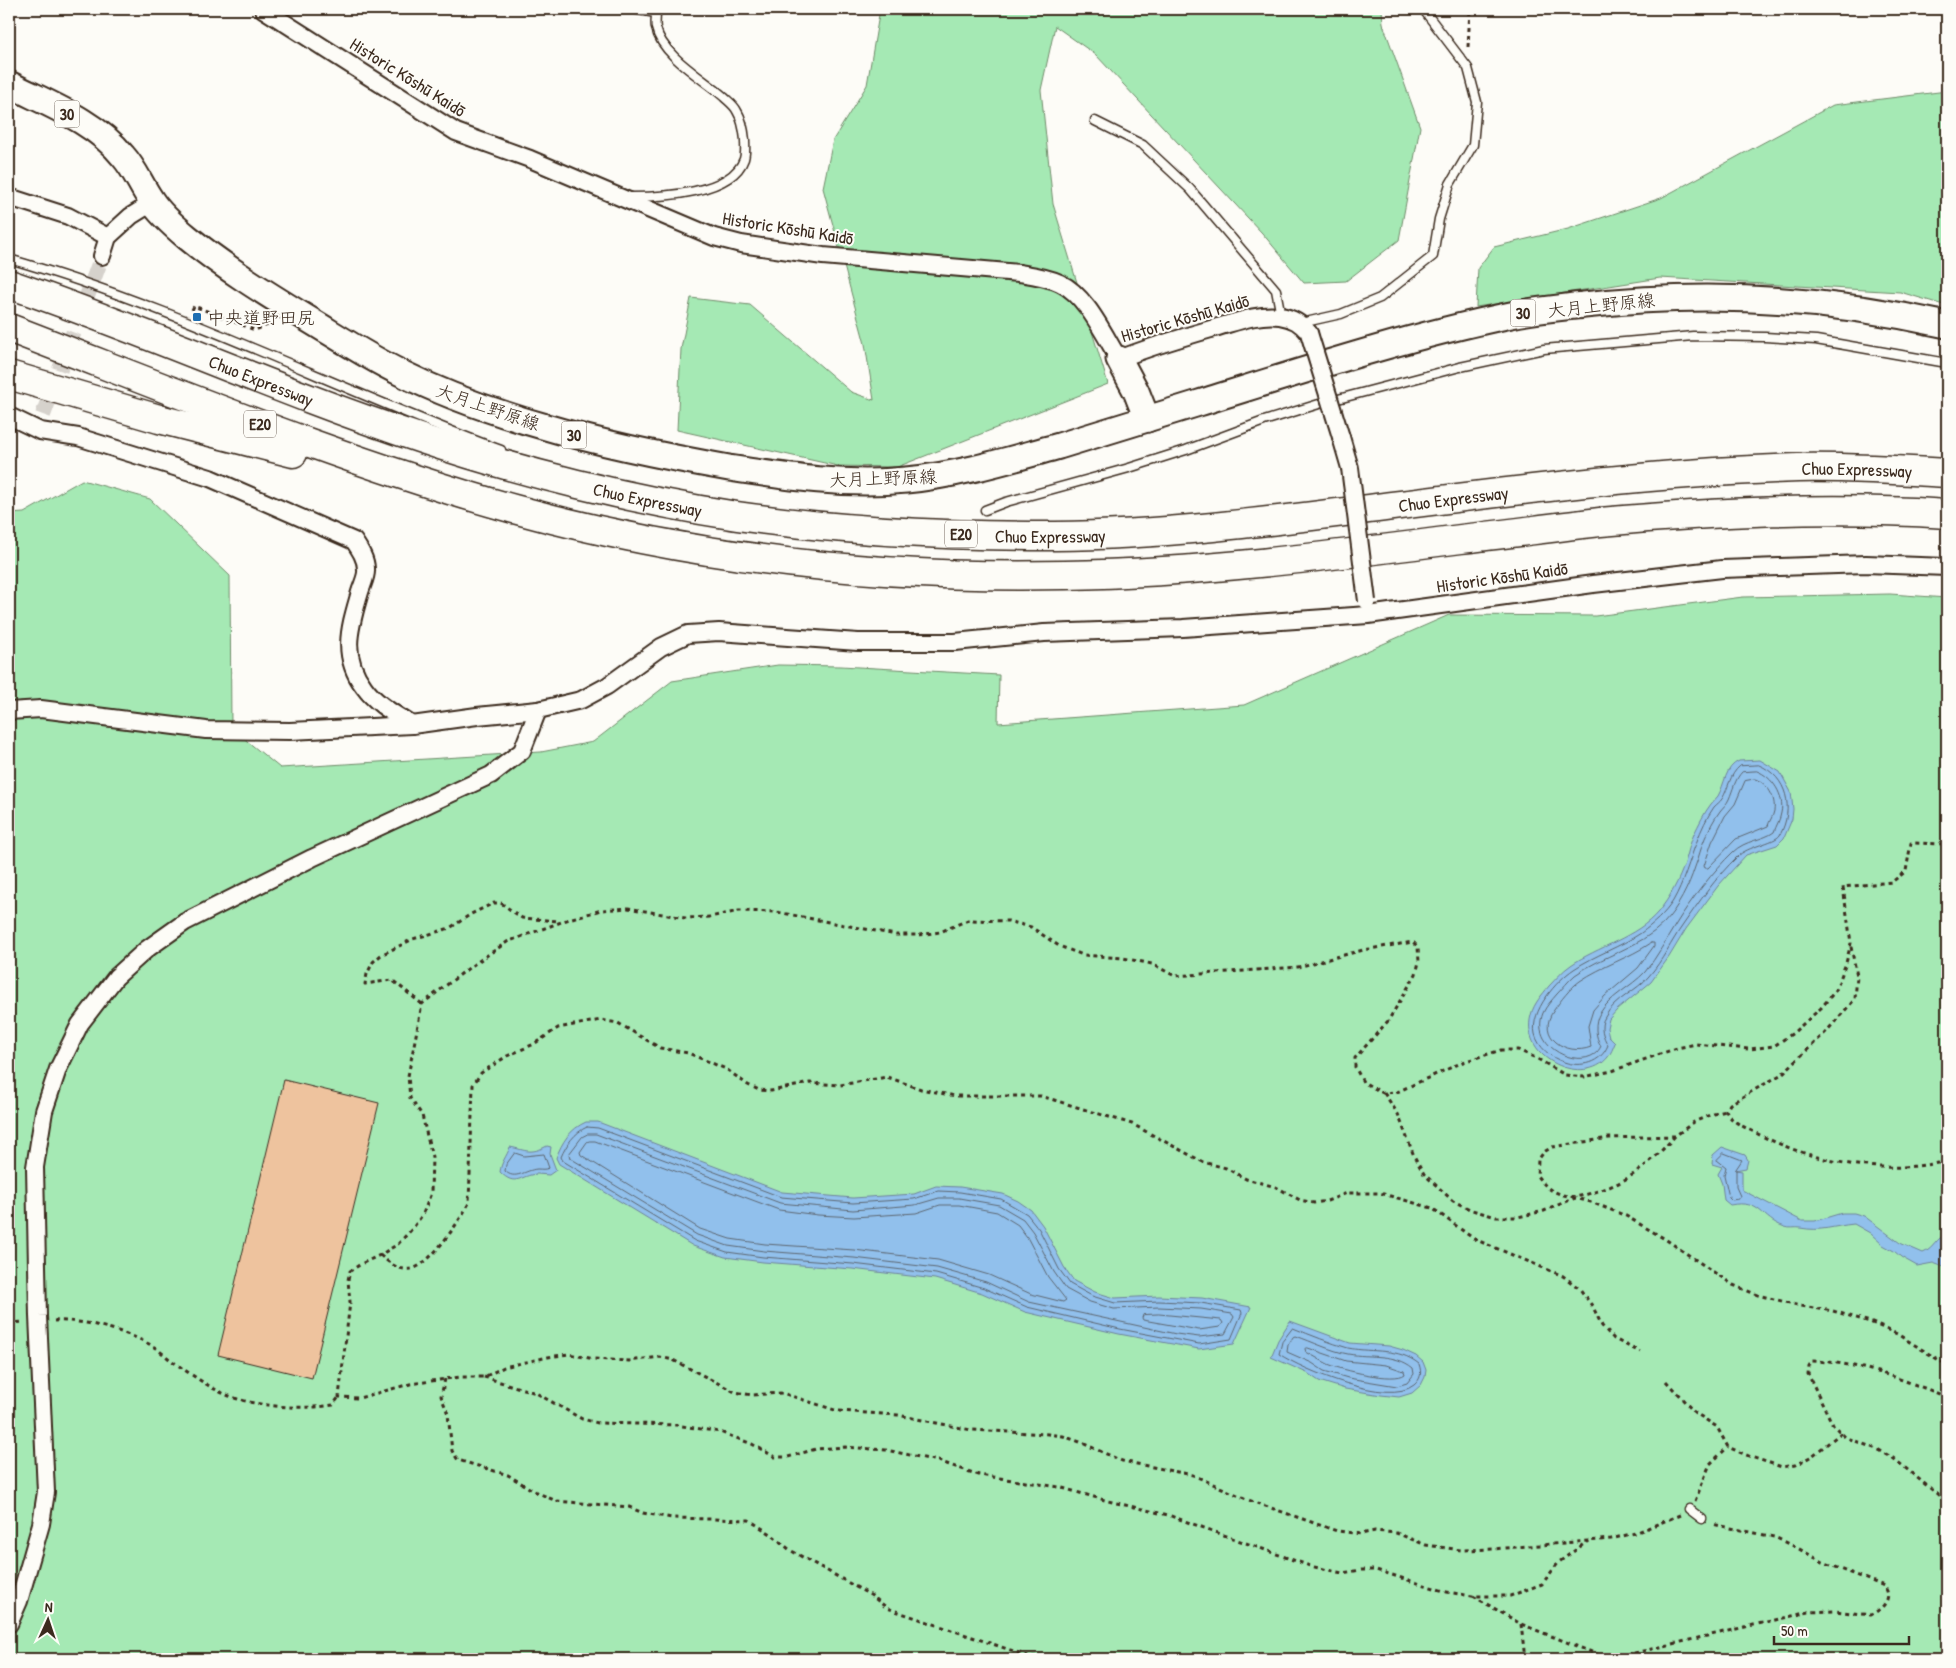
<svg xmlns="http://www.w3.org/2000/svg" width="1956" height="1668" font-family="'Patrick Hand','Klee One',sans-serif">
<rect width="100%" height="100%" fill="#fdfcf7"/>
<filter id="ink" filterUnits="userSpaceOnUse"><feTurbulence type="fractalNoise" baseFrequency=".02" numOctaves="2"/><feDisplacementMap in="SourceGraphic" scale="10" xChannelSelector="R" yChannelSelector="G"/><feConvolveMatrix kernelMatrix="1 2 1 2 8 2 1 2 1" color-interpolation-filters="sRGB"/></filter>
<g filter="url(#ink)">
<g fill="#a5e9b4" stroke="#708a69">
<polygon points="880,9 1382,9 1383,24 1420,127 1399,240 1346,281 1304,283 1262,233 1096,55 1055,26 1041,90 1053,204 1108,384 897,467 838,466 677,430 681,349 691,298 750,305 851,392 874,400 865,344 823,188 833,140 867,85"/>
<polygon points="1947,91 1947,306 1900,292 1660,278 1476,307 1478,268 1494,247 1568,229 1661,198 1833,105"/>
<polygon points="82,480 150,499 230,576 231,728 280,768 541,752 593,742 672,681 778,665 841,666 999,675 998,723 1244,705 1449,615 1595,616 1743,597 1890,594 1947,598 1947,1659 9,1659 9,514 24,513"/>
</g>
<g fill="#91c0ec" stroke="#6f849a">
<path d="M1760,760L1780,772L1791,792L1793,809L1792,819L1784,838L1777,845L1746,855L1718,886L1686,929L1669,957L1651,982L1617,1010L1609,1019L1607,1028L1609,1037L1615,1043C1613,1048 1611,1053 1608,1057C1585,1087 1519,1060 1531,1015C1534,1003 1542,995 1549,986C1556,979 1562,971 1571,965C1597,947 1637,937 1658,912C1670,898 1679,880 1685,863C1688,853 1690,843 1694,834C1699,824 1704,813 1711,804C1713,801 1716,799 1718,796C1725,784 1725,767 1739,761Z"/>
<path d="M586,1122H598L782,1192L853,1198L914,1194L936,1186L960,1187L1003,1194L1018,1201L1031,1210L1043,1226L1064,1267L1074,1281L1095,1292L1115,1298L1159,1296L1202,1298L1251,1307L1234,1344L1199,1349L1119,1334L1025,1312L982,1293L935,1279L852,1269L763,1262L725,1257L693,1246L559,1164L556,1158C562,1142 570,1129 586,1122Z"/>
<path d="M547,1146L551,1147L550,1154L556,1170L549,1175C545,1175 541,1174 537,1174C520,1175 516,1188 500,1172C501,1162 507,1156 510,1147C526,1150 530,1155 547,1146Z"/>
<path d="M1722,1147L1745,1155L1748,1160L1746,1168L1735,1170L1742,1171V1190L1802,1221H1815L1842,1213H1854L1864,1216L1900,1243L1923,1253C1934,1249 1936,1237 1947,1235V1268L1933,1263L1917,1266L1901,1257L1894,1251L1883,1245L1870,1233L1854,1224C1833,1226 1822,1232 1800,1228C1795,1227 1790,1229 1785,1227C1760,1219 1762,1199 1730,1205L1724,1200L1722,1184L1718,1174L1722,1167L1712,1164L1713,1155Z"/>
<polygon points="1290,1321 1350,1343 1389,1346 1403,1350 1416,1356 1423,1362 1426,1370 1425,1377 1421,1385 1412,1393 1399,1397 1381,1395 1345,1389 1319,1381 1307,1373 1271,1357 1278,1340"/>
</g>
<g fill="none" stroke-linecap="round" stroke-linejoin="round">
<g stroke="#5d6670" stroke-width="1">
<path d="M1759,765C1788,777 1794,809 1780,835C1775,843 1747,846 1737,857C1716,877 1699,902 1683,925C1671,942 1663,960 1649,976C1637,991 1614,999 1605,1017C1599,1026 1603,1037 1608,1045C1601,1063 1581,1068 1564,1062C1551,1058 1538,1047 1535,1034C1530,1011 1556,981 1574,969C1595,955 1620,947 1641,933C1653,924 1665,914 1673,901C1684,882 1689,861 1697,841C1701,830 1707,817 1714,807C1717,804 1720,802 1722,799C1729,788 1729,775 1740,766Z"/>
<path d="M1757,771C1773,777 1785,796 1781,813C1780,820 1776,826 1774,832C1764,840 1745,840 1733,852C1714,870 1690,901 1676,924C1666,940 1657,957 1645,972C1631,987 1610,996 1600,1013C1594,1023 1595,1037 1601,1046C1589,1074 1528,1051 1543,1013C1546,1006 1552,1000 1557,994C1563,988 1568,981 1575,975C1603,955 1639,948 1664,923C1678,908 1689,886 1695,867C1699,857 1701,847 1705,838C1709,829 1714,819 1720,811C1723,807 1727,804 1729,799C1733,790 1735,779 1742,772Z"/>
<path d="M1755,779C1768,783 1776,798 1774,811C1773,817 1769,821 1768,826L1736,839L1708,868H1705L1704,866L1712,842L1725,816L1735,804L1745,781Z"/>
<path d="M1651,943H1654V946L1638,968L1605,996L1593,1010L1588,1026L1591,1047C1566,1057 1535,1036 1554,1010C1561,1000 1570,988 1580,981C1602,966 1629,958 1651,943Z"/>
<path d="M587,1127L598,1128L781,1197L853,1203L914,1199L938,1191L960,1192L1001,1199L1027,1214L1039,1229L1059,1269L1070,1284L1092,1296L1115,1303L1159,1301L1201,1303L1241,1310L1242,1313L1231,1339L1199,1344L1120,1329L1027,1307L984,1288L936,1274L853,1264L763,1257L727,1252L695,1241L563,1161L561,1157C566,1145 575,1132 587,1127Z"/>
<polygon points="588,1134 596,1134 780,1203 853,1210 915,1205 939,1198 959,1198 999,1205 1023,1219 1033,1232 1054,1272 1066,1289 1090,1302 1114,1309 1159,1307 1201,1309 1232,1314 1234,1317 1225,1334 1199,1337 1176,1334 1029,1302 986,1282 937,1268 854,1258 764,1251 728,1246 697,1235 570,1158 569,1154 582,1137"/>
<polygon points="590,1141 595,1141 779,1210 818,1215 854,1217 916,1213 940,1205 959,1205 997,1212 1018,1225 1027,1237 1048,1277 1066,1300 1063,1302 1031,1294 989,1275 938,1260 854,1250 765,1244 730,1239 700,1229 581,1155 580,1152 587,1142"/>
<path d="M515,1153L524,1156L544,1154L549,1168C544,1170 542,1169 537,1169C525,1170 515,1181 505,1171L506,1165Z"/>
<polygon points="1724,1153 1742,1160 1736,1169 1736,1187 1740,1196 1738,1199 1732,1200 1729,1197 1724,1175 1726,1167 1717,1160"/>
<polygon points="1159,1314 1221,1320 1223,1323 1220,1327 1199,1330 1143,1320 1142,1318 1143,1315"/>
<path d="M1293,1328C1311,1335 1330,1343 1348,1348C1373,1353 1398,1347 1419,1364C1422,1373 1421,1379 1414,1385C1389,1406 1303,1370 1279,1354L1282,1342Z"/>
<path d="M1296,1336C1313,1342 1331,1351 1348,1354C1370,1358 1395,1353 1413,1368L1414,1374L1407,1383L1397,1386L1348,1378L1324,1371L1312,1363L1287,1352L1288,1345L1293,1337Z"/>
<path d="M1308,1348L1346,1361L1386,1365L1404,1371L1405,1374C1395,1383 1341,1370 1328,1364C1320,1360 1314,1356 1306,1352L1305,1349Z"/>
</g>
</g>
<polygon fill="#eec39e" stroke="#3b2a1e" points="284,1080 379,1103 312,1378 218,1355"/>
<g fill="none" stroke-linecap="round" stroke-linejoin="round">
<polyline stroke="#d6d2cc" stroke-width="16" stroke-dasharray="16 8" stroke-linecap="butt" points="43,415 102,256"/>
<defs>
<g id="service">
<polyline points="1095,121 1143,145 1190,189 1276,290 1281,316"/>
<path d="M631,197C661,197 732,194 744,159C746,152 745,146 745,140C744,130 742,119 737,111C734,105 728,101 724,97C704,79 662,56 656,28C655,24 656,18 656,13L632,9"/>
<path d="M9,259C178,307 336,389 501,450"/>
<polyline points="1301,323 1341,314 1380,298 1433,256 1439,219 1450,184 1473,145 1477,102 1468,68 1423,9"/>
<polyline points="985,510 1006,502 1129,468 1186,450 1264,421 1319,404 1460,367 1544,349 1693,336 1765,337 1816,340 1947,363"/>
<polyline points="1689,1509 1702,1519"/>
</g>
<g id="minor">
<path d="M263,9L456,132L530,159L714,237L741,244L823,256L1019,273C1032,275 1047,277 1060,283C1086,295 1104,335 1119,359C1149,347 1180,338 1211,329C1234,323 1256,313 1280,316C1293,318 1301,323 1309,333"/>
<polyline points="9,197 68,216 108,237"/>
<polyline points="102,256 108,237 131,216 152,203"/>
<path d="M9,416L40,431L78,437L210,478L354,541C360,550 366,559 366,569C367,576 362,585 360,592C350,627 340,655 364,687C376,704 395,714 412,725"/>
<polyline points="1341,437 1350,468"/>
<polyline points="9,711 41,709 206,730 290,731 412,725 477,716 538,710 581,700 607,686 661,647 688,634 719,632 858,642 955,642 1044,633 1183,628 1368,615 1593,584 1722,569 1866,564 1947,567"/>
<polyline points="9,1624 19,1601 41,1524 46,1492 38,1316 35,1167 44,1111 58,1069 80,1024 116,977 147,949 185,922 312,858 491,775 522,751 538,710"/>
</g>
<g id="primary">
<path d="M9,84C48,104 95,121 123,156C135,169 141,186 151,200C160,214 175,227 187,237C225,268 267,294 308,319C338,337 368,357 399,372C445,395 496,413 546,427C606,445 667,457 729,468C788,477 846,486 906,480C959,475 1008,460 1059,446C1106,432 1152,417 1199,403C1302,371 1405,337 1511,315C1535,310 1559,308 1584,305C1706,291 1827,298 1947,325"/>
<polyline points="1119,359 1136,391 1147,419"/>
</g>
<g id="motorway">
<path id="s1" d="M9,284C147,331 280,392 419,438C519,472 633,500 737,516C842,531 949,536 1055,536C1168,535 1280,520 1392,506C1527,489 1662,472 1798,468C1848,467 1898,470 1947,473"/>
<path d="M9,328C176,392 342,461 514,509C693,558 880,579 1065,575C1198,573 1330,556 1461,539C1507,534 1554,527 1600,522C1715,512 1831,506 1947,514"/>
<polyline points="9,375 159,419 293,453"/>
</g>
</defs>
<use href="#service" stroke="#3b2a1e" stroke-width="11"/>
<use href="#minor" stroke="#3b2a1e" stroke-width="20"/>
<use href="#primary" stroke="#3b2a1e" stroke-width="29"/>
<use href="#motorway" stroke="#3b2a1e" stroke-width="31"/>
<g stroke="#3b2a1e" stroke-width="3" stroke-dasharray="4 4" stroke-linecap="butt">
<polyline points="1468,47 1470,9"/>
<polyline points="192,310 194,306 255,330 273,323"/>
<path d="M1851,947L1857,976L1855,999L1825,1033L1782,1074L1730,1104L1726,1111C1732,1123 1745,1127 1756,1133C1814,1163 1883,1176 1947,1161"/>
<polyline points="422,1004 392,980 365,984 367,974 373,962 381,955 413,939 450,928 471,914 494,903 501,903 522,918 558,921"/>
<polyline points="1384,1093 1398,1114 1414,1156 1424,1174 1453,1201 1472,1210 1496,1217 1518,1217 1544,1211 1575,1198 1591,1202 1626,1216 1665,1239 1733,1285 1758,1295 1801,1306 1833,1311 1870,1322 1897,1334 1947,1365"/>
<path d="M1675,1136C1653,1161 1631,1181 1598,1191C1578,1197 1571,1200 1551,1190C1546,1187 1541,1181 1537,1176L1538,1160L1544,1152L1552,1147L1609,1138L1675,1136L1694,1122L1710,1115L1726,1111"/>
<path d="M380,1255C389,1263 399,1271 411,1269C429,1267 461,1219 469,1203L473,1085L481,1073L507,1056L534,1044L558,1028L601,1020L618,1023L660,1048L688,1053L726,1069L748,1085L759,1090L771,1091L810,1083L840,1085L887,1077L921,1089L955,1096H1041L1132,1124L1203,1162L1226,1168L1246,1179L1276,1187L1300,1200L1314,1203L1327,1201L1347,1193H1380L1432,1208L1474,1239L1563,1276L1580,1289L1593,1307L1602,1326L1614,1339L1640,1352"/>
<path d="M54,1321C81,1319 123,1330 147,1343C156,1347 164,1355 172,1361C189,1373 208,1387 227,1395C254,1407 305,1410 333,1405L339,1397"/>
<polyline points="9,1323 23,1322"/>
<polyline points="484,1377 536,1393 582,1419 598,1423 676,1425 720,1432 752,1444 775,1457 788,1457 816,1449 845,1447 886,1450 938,1461 979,1475 1059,1487 1108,1501 1168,1515 1310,1566 1342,1573 1361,1570 1376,1570 1447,1592 1472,1596 1510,1596 1542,1584 1559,1562 1588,1541"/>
<polyline points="445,1379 441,1396 448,1414 452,1451 458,1460 508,1475 534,1491 556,1501 629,1507 643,1513 672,1518 749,1520 771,1534 790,1550 872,1596 887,1608 1028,1656 1052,1659"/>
<polyline points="1666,1381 1694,1412 1717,1427 1728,1447 1751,1457 1782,1467 1795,1465 1812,1456 1841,1433"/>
<path d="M1947,1397C1904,1380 1859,1362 1812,1361L1809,1366L1808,1374L1833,1425L1845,1437L1879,1450L1893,1458L1947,1502"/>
<polyline points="1695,1501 1710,1464 1728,1447"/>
<polyline points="1680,1515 1635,1533 1611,1539 1493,1549 1461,1550 1426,1545 1396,1533 1375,1531 1361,1534 1337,1531 1251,1501 1193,1475 1122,1461 1080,1442 1063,1436 1048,1434 971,1430 898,1415 838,1411 782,1393 752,1395 735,1392 673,1360 660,1357 629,1361 594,1359 569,1354 548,1357 504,1367 484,1377 460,1377 410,1384 359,1398 339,1397 350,1302 348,1280 350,1271 361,1264 380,1255 398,1244 413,1228 423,1214 431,1193 432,1157 422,1115 410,1098 408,1076 422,1004 470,967 507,942 572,918 602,910 628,908 685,918 710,917 739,911 777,912 896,935 919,935 940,932 968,920 1008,921 1031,927 1059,946 1083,955 1123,958 1152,964 1175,976 1298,967 1363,950 1413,942 1418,947 1419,962 1416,974 1388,1021 1355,1058 1355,1067 1363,1082 1383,1093 1397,1092 1463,1062 1501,1050 1518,1050 1536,1058 1565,1075 1584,1077 1612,1071 1677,1048 1696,1044 1749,1049 1774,1046 1793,1033 1821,1008 1836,990 1846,963 1851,943 1843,887 1892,882 1906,871 1911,843 1947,844"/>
<path d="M1473,1596L1521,1624L1609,1659L1809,1612L1834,1611L1871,1615C1882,1609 1894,1598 1884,1586L1823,1562L1790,1544L1774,1537L1712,1524"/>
<polyline points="1521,1624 1525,1659"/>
</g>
<use href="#service" stroke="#fdfcf7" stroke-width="8"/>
<use href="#minor" stroke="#fdfcf7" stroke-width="16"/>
<use href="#primary" stroke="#fdfcf7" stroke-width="25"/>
<use href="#motorway" stroke="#fdfcf7" stroke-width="28"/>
<defs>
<g id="minor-bridge">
<polyline points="1309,333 1341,437"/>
<polyline points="1350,468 1367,601"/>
</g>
</defs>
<use href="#minor-bridge" stroke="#3b2a1e" stroke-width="20" stroke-linecap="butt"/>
<use href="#minor-bridge" stroke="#fdfcf7" stroke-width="16"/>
</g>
</g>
<rect fill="#1f6fb2" stroke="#fdfcf7" stroke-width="2" x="192" y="312" width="10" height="10" rx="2.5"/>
<g text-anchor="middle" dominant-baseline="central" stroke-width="4" stroke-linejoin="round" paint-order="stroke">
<g fill="#fdfcf7" stroke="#75695f" stroke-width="1">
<rect x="54.5" y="100.5" width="25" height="27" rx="4"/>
<rect x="1510.5" y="299.5" width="25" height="27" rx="4"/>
<rect x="244" y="410.5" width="32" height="27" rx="4"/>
<rect x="561.5" y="421.5" width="25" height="27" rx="4"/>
<rect x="945" y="520.5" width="32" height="27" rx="4"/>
</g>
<g font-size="16" font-weight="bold" fill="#3b2a1e">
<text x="67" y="114">30</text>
<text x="1523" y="313">30</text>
<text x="260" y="424">E20</text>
<text x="574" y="435">30</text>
<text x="961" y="534">E20</text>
</g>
<g font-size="18" fill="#3b2a1e" stroke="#fdfcf7">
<text transform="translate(408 77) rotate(32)">Historic Kōshū Kaidō</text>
<text transform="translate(788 228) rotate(9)">Historic Kōshū Kaidō</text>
<text transform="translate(1601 305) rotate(-6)">大月上野原線</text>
<text transform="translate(1185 318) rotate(-16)">Historic Kōshū Kaidō</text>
<text stroke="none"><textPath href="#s1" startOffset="270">Chuo Expressway</textPath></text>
<text transform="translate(488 407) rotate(19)">大月上野原線</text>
<text stroke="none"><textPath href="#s1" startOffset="1890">Chuo Expressway</textPath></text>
<text transform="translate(883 478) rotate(-2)">大月上野原線</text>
<text stroke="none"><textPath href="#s1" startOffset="675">Chuo Expressway</textPath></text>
<text stroke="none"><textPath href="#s1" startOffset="1485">Chuo Expressway</textPath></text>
<text stroke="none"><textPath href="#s1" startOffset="1080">Chuo Expressway</textPath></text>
<text transform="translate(1502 577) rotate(-8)">Historic Kōshū Kaidō</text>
</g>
<g font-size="18" fill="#3b2a1e" stroke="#fdfcf7" text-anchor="start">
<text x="207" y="317">中央道野田尻</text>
</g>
</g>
<rect width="1956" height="1668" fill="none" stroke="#fdfcf7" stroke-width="30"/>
<rect x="15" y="15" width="1926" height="1638" fill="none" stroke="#3b2a1e" stroke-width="2" filter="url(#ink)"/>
<g transform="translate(48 1620) rotate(3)" stroke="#fdfcf7" stroke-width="4" paint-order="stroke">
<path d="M0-4L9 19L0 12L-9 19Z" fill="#3b2a1e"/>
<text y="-8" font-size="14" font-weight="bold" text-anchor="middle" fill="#3b2a1e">N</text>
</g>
<path d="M1774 1636v8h135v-8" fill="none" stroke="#3b2a1e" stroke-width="2.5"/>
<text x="1781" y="1636" font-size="15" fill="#3b2a1e" stroke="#fdfcf7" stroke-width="4" paint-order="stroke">50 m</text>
</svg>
